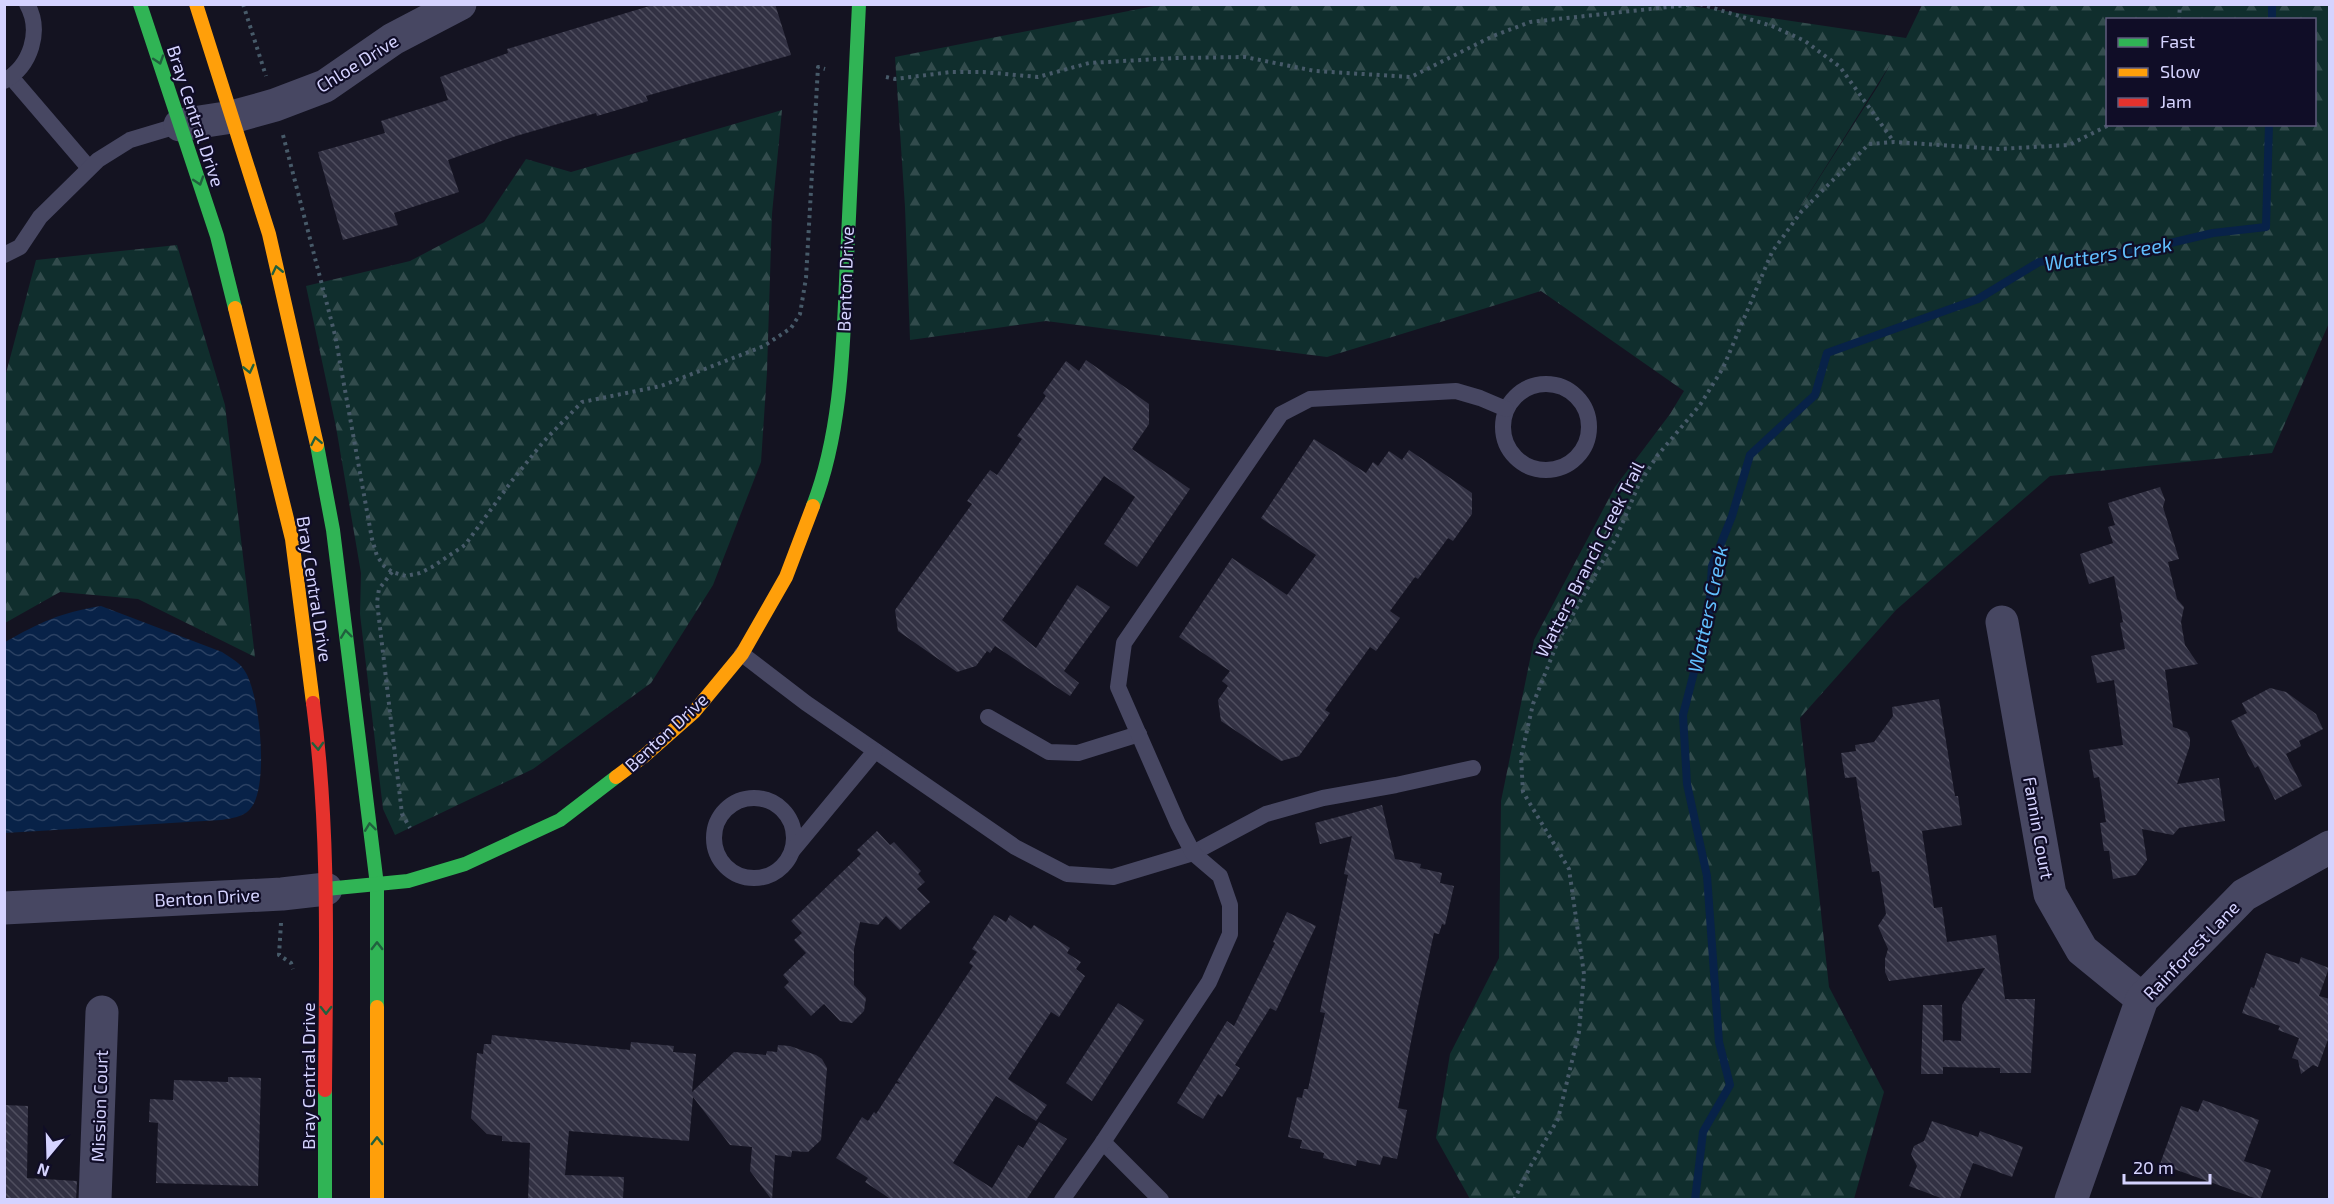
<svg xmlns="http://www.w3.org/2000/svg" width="2334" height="1204" font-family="'Exo 2',sans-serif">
<defs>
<pattern id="forest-firs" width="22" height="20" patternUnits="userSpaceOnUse" patternTransform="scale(1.5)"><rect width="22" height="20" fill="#102e2d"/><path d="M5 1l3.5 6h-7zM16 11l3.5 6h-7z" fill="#324b4c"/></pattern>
<pattern id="water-waves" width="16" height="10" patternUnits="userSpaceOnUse" patternTransform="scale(1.5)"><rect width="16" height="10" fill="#082248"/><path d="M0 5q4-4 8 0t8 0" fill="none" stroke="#2b4163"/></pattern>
<pattern id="building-back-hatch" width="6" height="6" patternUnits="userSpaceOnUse" patternTransform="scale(1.5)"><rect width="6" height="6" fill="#323143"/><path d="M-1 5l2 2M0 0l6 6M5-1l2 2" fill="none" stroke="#4f4e5f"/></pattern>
</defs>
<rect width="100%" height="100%" fill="#141321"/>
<g fill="url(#forest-firs)" fill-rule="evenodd">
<path d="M1164,4L1684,5L1906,38L1922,5H2329V323L2272,453L2050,476L1896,610L1800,718L1829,987L1884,1092L1854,1199H1470L1436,1138L1450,1054L1499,958L1501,801L1534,640L1615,487L1670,414L1684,391L1541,291L1327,357L1046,321L910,340L905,207L895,57ZM2108,20H2314V124H2108ZM1891,63L1878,86L1786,230Z"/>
<polygon points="782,110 772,214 767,372 761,462 713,585 651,683 533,769 395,835 383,809 360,614 361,573 336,427 306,286 410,261 484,222 526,159 571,172"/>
<polygon points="177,245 225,405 255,657 138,599 60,592 5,623 5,377 36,260"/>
</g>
<path fill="url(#water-waves)" d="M101,606L222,652C231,658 241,663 246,673C260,698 268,780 253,805C246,817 233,818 221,820L5,833V642C41,622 59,613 101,606Z"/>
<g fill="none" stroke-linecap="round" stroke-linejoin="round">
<g stroke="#082248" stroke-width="8">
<polyline points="2272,20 2272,4"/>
<polyline points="1695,1200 1703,1132 1730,1085 1719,1042 1707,876 1687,784 1683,715 1709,614 1712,566 1732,516 1750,455 1815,395 1827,353 1978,299 2039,262 2132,252 2213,233 2266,227 2269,124"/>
</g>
</g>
<g fill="url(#building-back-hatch)">
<polygon points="656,4 775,4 791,55 646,96 648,101 597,116 596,113 516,136 448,160 459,192 394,213 398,225 343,240 318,152 385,133 381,121 448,100 440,77 508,53 507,49"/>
<polygon points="1086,360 1149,404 1149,424 1132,449 1190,489 1137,567 1104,544 1135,497 1104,476 1002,620 1036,648 1077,585 1110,607 1064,671 1079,683 1070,696 995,646 990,653 987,651 976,666 957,672 898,631 895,610 972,504 967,501 990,470 997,475 1022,439 1017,436 1046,396 1043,393 1066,361 1079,371"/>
<polygon points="1314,439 1366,473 1373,462 1378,466 1389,451 1402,460 1409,450 1472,493 1472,514 1453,541 1448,538 1418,579 1415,577 1390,611 1400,618 1376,651 1370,647 1325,710 1330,713 1299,756 1281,761 1221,721 1218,700 1228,686 1222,681 1230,671 1179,637 1232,558 1287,595 1316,555 1261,518"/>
<polygon points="2160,487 2165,500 2163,507 2179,559 2168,562 2177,599 2184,607 2181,622 2185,645 2198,664 2165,670 2173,727 2187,732 2190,738 2190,745 2177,784 2219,778 2225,821 2179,828 2173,835 2142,829 2147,860 2136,875 2113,879 2109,851 2104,851 2100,823 2106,822 2099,777 2094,778 2089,750 2123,745 2114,680 2097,683 2091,656 2125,649 2120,623 2123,622 2114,576 2089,584 2080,554 2113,543 2108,527 2115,525 2108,503"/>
<polygon points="2270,688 2286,692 2316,714 2323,729 2299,741 2301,746 2286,754 2302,786 2275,800 2258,766 2255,768 2231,721 2247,713 2242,703"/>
<polygon points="1939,699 1955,796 1958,796 1962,825 1922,831 1934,908 1942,907 1947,942 1996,935 2005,999 2035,999 2031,1073 2000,1073 2000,1068 1943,1067 1943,1074 1921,1074 1923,1005 1942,1005 1943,1042 1945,1040 1961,1041 1962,1005 1985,968 1889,981 1885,972 1885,959 1888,949 1878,926 1886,914 1879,871 1872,872 1856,777 1845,778 1841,753 1856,751 1855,745 1874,742 1893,716 1892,707"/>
<polygon points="1382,805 1395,859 1421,864 1420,868 1442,873 1440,883 1454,886 1445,925 1442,924 1439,934 1434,933 1417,1011 1398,1108 1407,1110 1397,1159 1383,1156 1380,1165 1357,1160 1356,1166 1323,1158 1324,1153 1300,1148 1302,1140 1288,1137 1297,1097 1302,1098 1304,1089 1308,1089 1325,1013 1320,1012 1348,875 1344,874 1352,836 1320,844 1315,823"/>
<polygon points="877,831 890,845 894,842 921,871 918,874 925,882 917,889 930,902 900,930 886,916 878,925 860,922 854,949 854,985 866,998 864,1011 852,1023 840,1021 824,1004 811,1016 784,987 789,982 783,975 806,953 794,940 802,933 791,921 861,854 857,850"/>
<polygon points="1287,912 1316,926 1276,1011 1270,1008 1235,1065 1240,1068 1222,1097 1218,1094 1203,1119 1177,1103 1227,1021 1234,1026 1275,943 1273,942"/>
<polygon points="994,915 1006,922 1010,915 1031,929 1034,925 1070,948 1067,953 1081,962 1076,969 1085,976 1059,1017 1051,1012 1008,1079 1047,1105 1036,1121 996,1096 953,1163 992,1188 1018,1145 1023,1148 1039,1122 1067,1139 1026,1200 892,1200 865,1182 868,1178 836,1158 862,1117 868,1121 874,1112 876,1114 896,1083 901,1084 897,1081 973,966 969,963 977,952 972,949"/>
<polygon points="2266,953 2299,964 2301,957 2329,968 2319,996 2330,999 2330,1034 2318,1067 2313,1065 2301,1074 2298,1060 2292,1058 2299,1038 2278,1030 2280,1026 2242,1013 2251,987 2254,988"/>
<polygon points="1118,1003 1144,1020 1092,1101 1066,1083"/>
<polygon points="492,1035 630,1050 631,1042 674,1046 673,1052 696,1054 692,1092 734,1052 766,1055 767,1051 777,1052 778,1045 790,1046 816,1055 822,1059 827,1068 821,1140 808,1152 792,1151 791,1157 775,1155 772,1200 750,1171 752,1147 730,1145 693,1097 689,1141 569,1131 565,1175 624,1177 623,1200 528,1200 530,1143 502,1141 502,1136 487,1134 471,1118 477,1053 483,1054 484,1044 491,1044"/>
<polygon points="228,1077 261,1078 258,1186 156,1183 158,1123 149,1122 150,1099 173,1100 174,1080 228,1082"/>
<polygon points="2203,1100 2259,1120 2244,1161 2271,1170 2260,1200 2160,1164 2181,1106 2198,1112"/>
<polygon points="4,1105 28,1106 27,1178 77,1181 76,1200 4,1200"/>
<polygon points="1932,1121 1978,1137 1980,1131 2023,1147 2012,1177 1973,1163 1959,1200 1946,1200 1909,1186 1917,1166 1911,1154 1914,1146 1924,1141"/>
</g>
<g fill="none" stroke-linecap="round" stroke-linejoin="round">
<g stroke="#475a69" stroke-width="4" stroke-dasharray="3 4.5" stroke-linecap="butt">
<polyline points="243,4 266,76"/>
<polyline points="1700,4 1772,26 1805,41 1840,67 1894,142"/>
<polyline points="2179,20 2180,4"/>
<polyline points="886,77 895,79 951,72 983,72 1038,77 1089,63 1175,58 1245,57 1315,71 1411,77 1493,36 1530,22 1696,4"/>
<polyline points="283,135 335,335 372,539 377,556 384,566 392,572 406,576 420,573 432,567 465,545 511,482 544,441 582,402 661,386 764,346 791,328 800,314 806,278 818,67 825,69"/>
<polyline points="392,572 379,589 377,602 402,814 410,828"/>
<polyline points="281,923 279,955 291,963 293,969"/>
<polyline points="1514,1200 1531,1165 1558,1119 1579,1032 1584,974 1569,869 1523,792 1521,757 1533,704 1558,641 1617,536 1639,484 1657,456 1700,405 1723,368 1772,252 1801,212 1869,144 1894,142 1999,149 2069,145 2111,124"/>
</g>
<g stroke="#474762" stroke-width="16">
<polyline points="11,77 89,168"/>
<path d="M4,81C31,66 42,31 27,4"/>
<polyline points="4,255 20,247 40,217 98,160 130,140 180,125"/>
<circle cx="1546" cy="427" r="43"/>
<polyline points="742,654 806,703 1015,847 1067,874 1113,877 1193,853 1266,814 1323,798 1396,785 1473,768"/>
<polyline points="988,717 1049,752 1078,753 1139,734"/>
<circle cx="754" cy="838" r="40"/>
<polyline points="793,850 875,751"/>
<polyline points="1103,1142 1161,1200"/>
<polyline points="1062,1200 1103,1142 1209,982 1230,934 1230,905 1220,876 1193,853 1178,824 1118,687 1124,643 1281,414 1310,399 1456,391 1480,398 1506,409"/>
</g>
<g stroke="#474762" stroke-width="33">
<polyline points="180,125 232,117 275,105 325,86 393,39 460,4"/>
<polyline points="2002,622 2050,894 2082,950 2142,999"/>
<polyline points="4,908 282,894 326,889"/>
<polyline points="95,1200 102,1012"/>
<polyline points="2071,1200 2142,999 2244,895 2330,847"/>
</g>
<g stroke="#30b455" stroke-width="14">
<polyline points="140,4 217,236 235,308"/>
<polyline points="317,445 333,530 377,885 377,1007"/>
<path d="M813,506C843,428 843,341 847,259C851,174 855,89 859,4"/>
<polyline points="326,889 408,881 465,864 560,820 616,777"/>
<polyline points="325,1200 325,1090"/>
</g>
<g stroke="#ff9f0a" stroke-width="14">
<polyline points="196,4 269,234 317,445"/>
<polyline points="235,308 292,539 313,703"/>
<polyline points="616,777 643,757 694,712 742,654 786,577 813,506"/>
<polyline points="377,1007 377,1200"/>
</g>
<path stroke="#e5322d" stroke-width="14" d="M313,703C330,831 326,961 325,1090"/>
</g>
<defs><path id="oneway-chevron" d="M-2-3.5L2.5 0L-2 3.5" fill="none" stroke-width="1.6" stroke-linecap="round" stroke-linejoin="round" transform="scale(1.5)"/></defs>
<g stroke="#20603e">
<use href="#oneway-chevron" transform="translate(159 60) rotate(72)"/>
<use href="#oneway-chevron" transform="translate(199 181) rotate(72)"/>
<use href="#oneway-chevron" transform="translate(277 270) rotate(-103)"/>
<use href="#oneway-chevron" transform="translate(249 369) rotate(77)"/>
<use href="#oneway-chevron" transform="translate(316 441) rotate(-101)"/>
<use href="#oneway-chevron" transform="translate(346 634) rotate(-97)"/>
<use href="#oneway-chevron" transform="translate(318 746) rotate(87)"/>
<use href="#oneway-chevron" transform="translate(370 827) rotate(-97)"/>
<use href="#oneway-chevron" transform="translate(377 946) rotate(-90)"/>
<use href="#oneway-chevron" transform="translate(326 1010) rotate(90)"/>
<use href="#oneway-chevron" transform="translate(377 1141) rotate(-90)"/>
</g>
<g text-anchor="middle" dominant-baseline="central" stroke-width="4.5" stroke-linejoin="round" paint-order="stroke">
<g font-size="18" fill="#d5d3ff" stroke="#100d27">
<text transform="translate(357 63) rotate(-32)">Chloe Drive</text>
<text transform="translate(196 116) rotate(72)">Bray Central Drive</text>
<text transform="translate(845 279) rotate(-88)">Benton Drive</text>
<text transform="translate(1589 559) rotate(-63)">Watters Branch Creek Trail</text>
<text transform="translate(315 589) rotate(81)">Bray Central Drive</text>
<text transform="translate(666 732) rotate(-43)">Benton Drive</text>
<text transform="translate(2039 828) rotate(80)">Fannin Court</text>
<text transform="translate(207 897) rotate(-3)">Benton Drive</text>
<text transform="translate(2191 950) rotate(-46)">Rainforest Lane</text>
<text transform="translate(308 1076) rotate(-90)">Bray Central Drive</text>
<text transform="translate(99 1106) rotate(-88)">Mission Court</text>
</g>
<g font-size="20" font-style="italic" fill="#61c0ff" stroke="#100d27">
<text transform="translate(2108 253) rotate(-9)">Watters Creek</text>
<text transform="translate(1707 609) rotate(-78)">Watters Creek</text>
</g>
</g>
<rect width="2334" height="1204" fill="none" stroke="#d5d3ff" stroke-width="12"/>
<rect x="2106" y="18" width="210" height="108" fill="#100d27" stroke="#5f5c7d" stroke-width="1.5"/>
<rect x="2118" y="38" width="30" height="9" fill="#30b455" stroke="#5f5c7d" stroke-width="1.5"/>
<text x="2160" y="48" font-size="18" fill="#d5d3ff">Fast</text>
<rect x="2118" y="68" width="30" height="9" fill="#ff9f0a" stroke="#5f5c7d" stroke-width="1.5"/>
<text x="2160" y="78" font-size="18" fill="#d5d3ff">Slow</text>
<rect x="2118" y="98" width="30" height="9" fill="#e5322d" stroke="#5f5c7d" stroke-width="1.5"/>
<text x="2160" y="108" font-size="18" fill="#d5d3ff">Jam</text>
<g transform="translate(48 1156) rotate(199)" stroke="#100d27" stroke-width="4.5" paint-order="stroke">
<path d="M0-4.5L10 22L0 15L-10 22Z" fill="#d5d3ff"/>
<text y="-9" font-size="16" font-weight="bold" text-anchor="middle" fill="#d5d3ff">N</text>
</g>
<path d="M2124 1174v9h86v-9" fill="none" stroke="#d5d3ff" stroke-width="3"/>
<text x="2133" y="1174" font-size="18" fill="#d5d3ff" stroke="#100d27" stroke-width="4.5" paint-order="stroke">20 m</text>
</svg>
